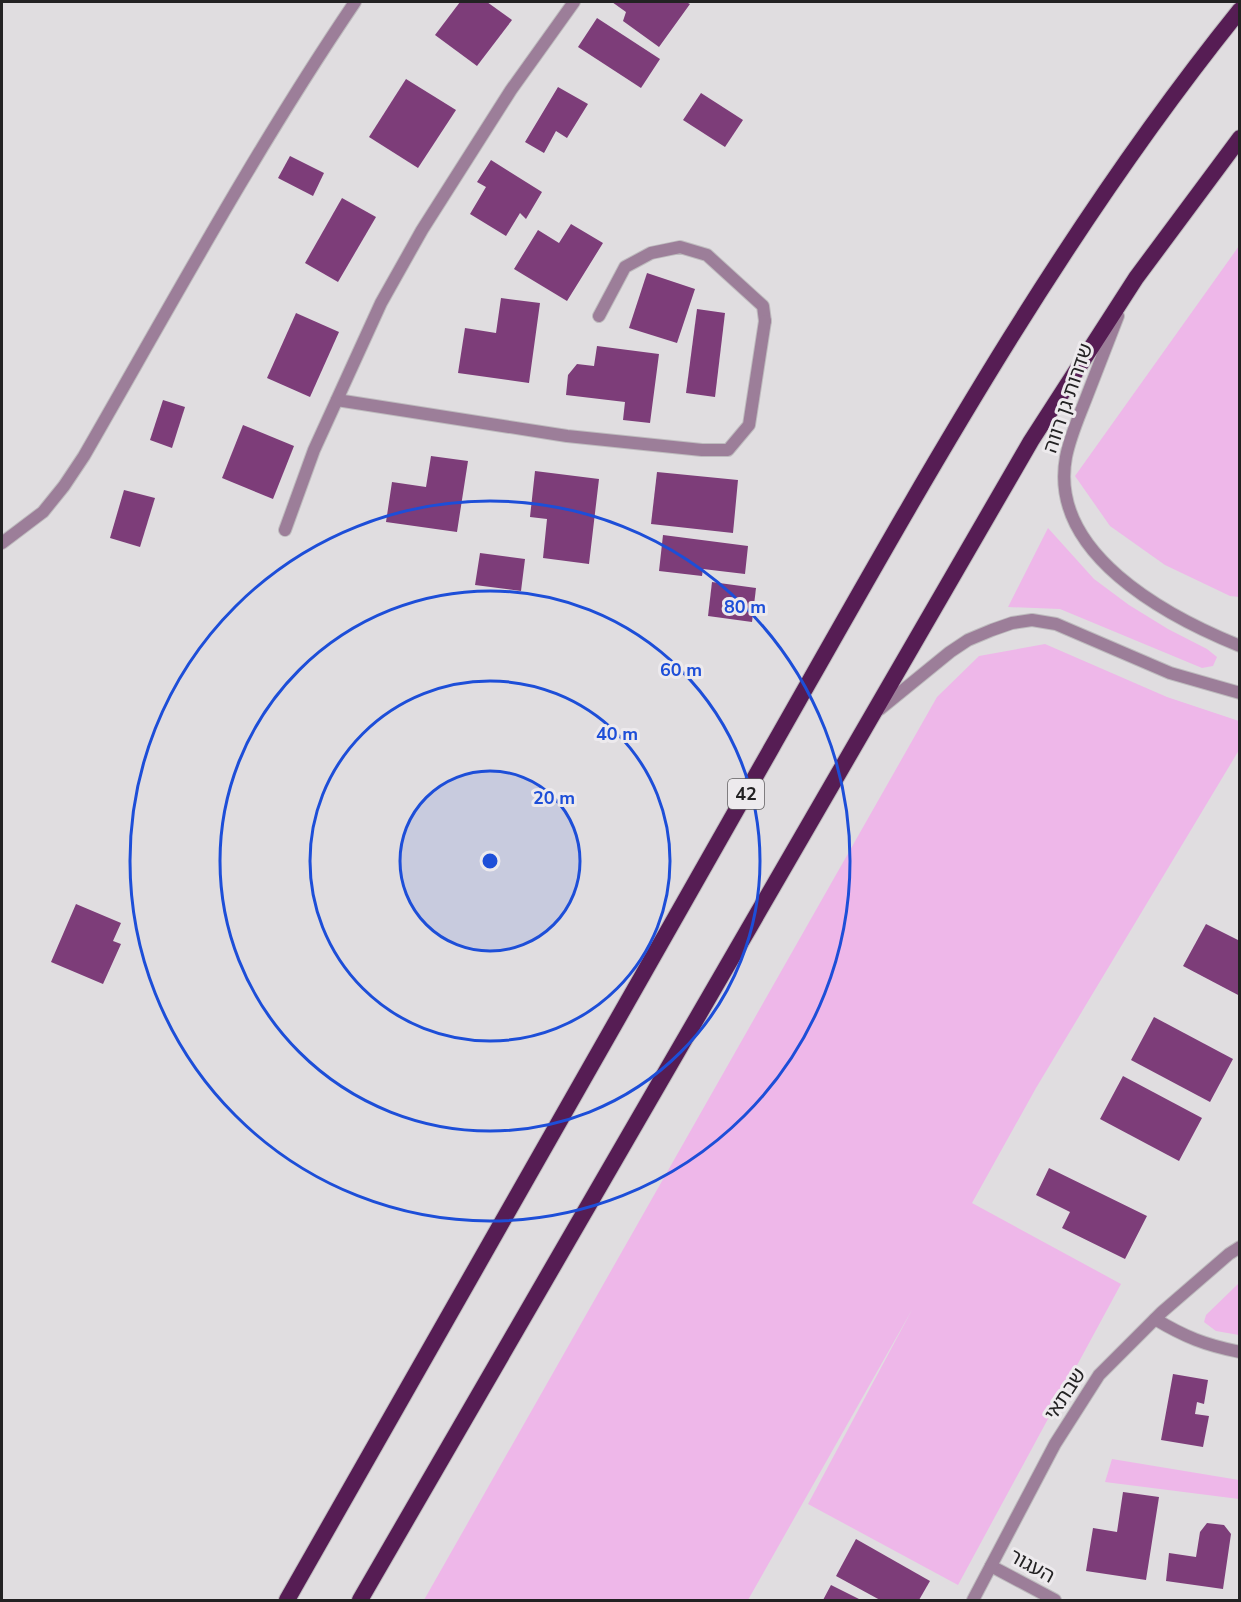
<svg xmlns="http://www.w3.org/2000/svg" width="1241" height="1602" font-family="'Nunito Sans','Noto Sans Hebrew',sans-serif">
<rect width="100%" height="100%" fill="#e0dde0"/>
<g fill="#eeb7e9">
<polygon points="1239,246 1239,597 1230,596 1165,565 1110,526 1075,476"/>
<polygon points="1048,528 1094,579 1129,605 1168,629 1207,649 1217,657 1213,666 1202,668 1060,609 1008,607"/>
<polygon points="1045,644 1167,697 1239,721 1239,750 1036,1088 972,1203 1121,1284 958,1585 808,1504 913,1308 748,1600 424,1600 937,697 979,656"/>
<polygon points="1239,1283 1239,1335 1216,1331 1204,1322 1206,1315"/>
<polygon points="1112,1459 1239,1480 1239,1499 1105,1482"/>
</g>
<g fill="#7d3d79">
<polygon points="460,2 487,2 512,20 477,66 435,35"/>
<polygon points="612,2 686,2 690,4 659,47 623,21 626,12"/>
<polygon points="597,18 660,59 641,88 578,47"/>
<polygon points="406,79 456,110 418,168 369,137"/>
<polygon points="558,87 588,104 567,138 556,131 544,153 525,142"/>
<polygon points="701,93 743,120 725,147 683,120"/>
<polygon points="290,156 324,173 313,196 278,178"/>
<polygon points="491,160 542,192 526,219 520,213 506,236 470,214 486,187 477,182"/>
<polygon points="342,198 376,217 338,282 305,263"/>
<polygon points="571,224 603,243 567,301 514,269 538,230 559,243"/>
<polygon points="647,273 695,289 677,343 629,328"/>
<polygon points="501,298 540,303 529,383 458,373 465,328 496,333"/>
<polygon points="697,309 725,313 715,397 686,393"/>
<polygon points="296,313 339,332 310,397 267,378"/>
<polygon points="597,346 659,354 650,423 623,420 625,402 566,395 568,375 577,364 594,366"/>
<polygon points="163,400 185,407 172,448 150,440"/>
<polygon points="243,425 294,446 273,499 222,478"/>
<polygon points="431,456 468,461 457,532 386,522 392,482 426,487"/>
<polygon points="535,471 599,479 589,564 543,558 547,519 530,517"/>
<polygon points="657,472 738,480 733,533 651,524"/>
<polygon points="124,490 155,498 140,547 110,538"/>
<polygon points="663,535 748,546 745,574 703,569 702,576 659,571"/>
<polygon points="480,553 525,559 521,591 475,585"/>
<polygon points="712,582 756,588 752,622 708,616"/>
<polygon points="76,904 121,923 113,941 121,944 103,984 51,962"/>
<polygon points="1206,924 1240,941 1240,996 1183,966"/>
<polygon points="1154,1017 1233,1059 1210,1102 1131,1060"/>
<polygon points="1123,1076 1202,1118 1179,1161 1100,1119"/>
<polygon points="1049,1168 1147,1216 1125,1259 1062,1228 1070,1212 1036,1195"/>
<polygon points="1173,1374 1208,1380 1204,1404 1197,1402 1195,1414 1209,1416 1203,1447 1161,1440"/>
<polygon points="1123,1492 1159,1497 1146,1580 1086,1571 1093,1528 1117,1532"/>
<polygon points="1207,1523 1224,1525 1231,1534 1223,1589 1166,1581 1169,1553 1196,1557 1200,1532"/>
<polygon points="856,1539 930,1581 919,1600 880,1600 836,1576"/>
<polygon points="831,1585 861,1600 823,1600"/>
</g>
<g fill="none" stroke-linecap="round" stroke-linejoin="round">
<defs>
<polyline id="service" points="599,316 625,267 651,253 680,247 707,255 763,306 765,321"/>
<g id="minor">
<polyline points="337,400 567,436 702,450 728,450 749,425 765,321"/>
<polyline points="285,530 314,450 381,303 422,230 511,90 574,2"/>
<path d="M2,543L43,512L64,486L84,456C172,303 256,148 355,2"/>
<path d="M1155,1319C1185,1337 1205,1345 1240,1352"/>
<polyline points="991,1566 1055,1600"/>
<polyline points="973,1600 1055,1444 1099,1375 1162,1312 1229,1254 1240,1247"/>
</g>
<g id="tertiary">
<path d="M1118,316C1107,344 1096,372 1085,401C1078,419 1070,437 1066,457C1048,553 1166,616 1240,646"/>
<polyline points="880,709 950,652 968,640 992,630 1012,623 1032,620 1056,624 1170,673 1240,693"/>
</g>
<g id="trunk">
<path d="M287,1600C448,1317 610,1033 771,749C915,496 1056,238 1240,10"/>
<polyline points="360,1600 1031,441 1136,278 1240,138"/>
</g>
</defs>
<use href="#service" stroke="#bebbbe" stroke-width="14"/>
<use href="#minor" stroke="#bebbbe" stroke-width="14"/>
<use href="#tertiary" stroke="#bebbbe" stroke-width="14"/>
<use href="#trunk" stroke="#bebbbe" stroke-width="18"/>
<use href="#service" stroke="#9c7e99" stroke-width="12"/>
<use href="#minor" stroke="#9c7e99" stroke-width="12"/>
<use href="#tertiary" stroke="#9c7e99" stroke-width="12"/>
<use href="#trunk" stroke="#561d54" stroke-width="16"/>
</g>
<circle cx="490" cy="861" r="90" fill="#1d4ed8" fill-opacity=".12"/>
<g fill="none" stroke="#1d4ed8" stroke-width="3">
<circle cx="490" cy="861" r="90"/>
<circle cx="490" cy="861" r="180"/>
<circle cx="490" cy="861" r="270"/>
<circle cx="490" cy="861" r="360"/>
</g>
<g text-anchor="middle" dominant-baseline="central" stroke-width="6" stroke-linejoin="round" paint-order="stroke">
<rect fill="#edeaed" stroke="#605e60" stroke-width="1.5" x="728" y="779" width="36" height="30" rx="4.5"/>
<g font-size="18" font-weight="bold" fill="#232223">
<text x="746" y="794">42</text>
</g>
<g font-size="20" fill="#232223" stroke="#edeaed">
<text transform="translate(1068 398) rotate(-71)">שדרות גן רווה</text>
<text transform="translate(1065 1394) rotate(-57)">שבתאי</text>
<text transform="translate(1032 1566) rotate(29)">העגור</text>
</g>
</g>
<circle cx="490" cy="861" r="9" fill="#1d4ed8" stroke="#edeaed" stroke-width="3"/>
<g font-size="18" text-anchor="middle" font-weight="bold" fill="#1d4ed8" stroke="#edeaed" stroke-width="6" stroke-linejoin="round" paint-order="stroke">
<text x="745" y="613">80 m</text>
<text x="681" y="676">60 m</text>
<text x="617" y="740">40 m</text>
<text x="554" y="804">20 m</text>
</g>
<rect width="1241" height="1602" fill="none" stroke="#232223" stroke-width="6"/>
</svg>
